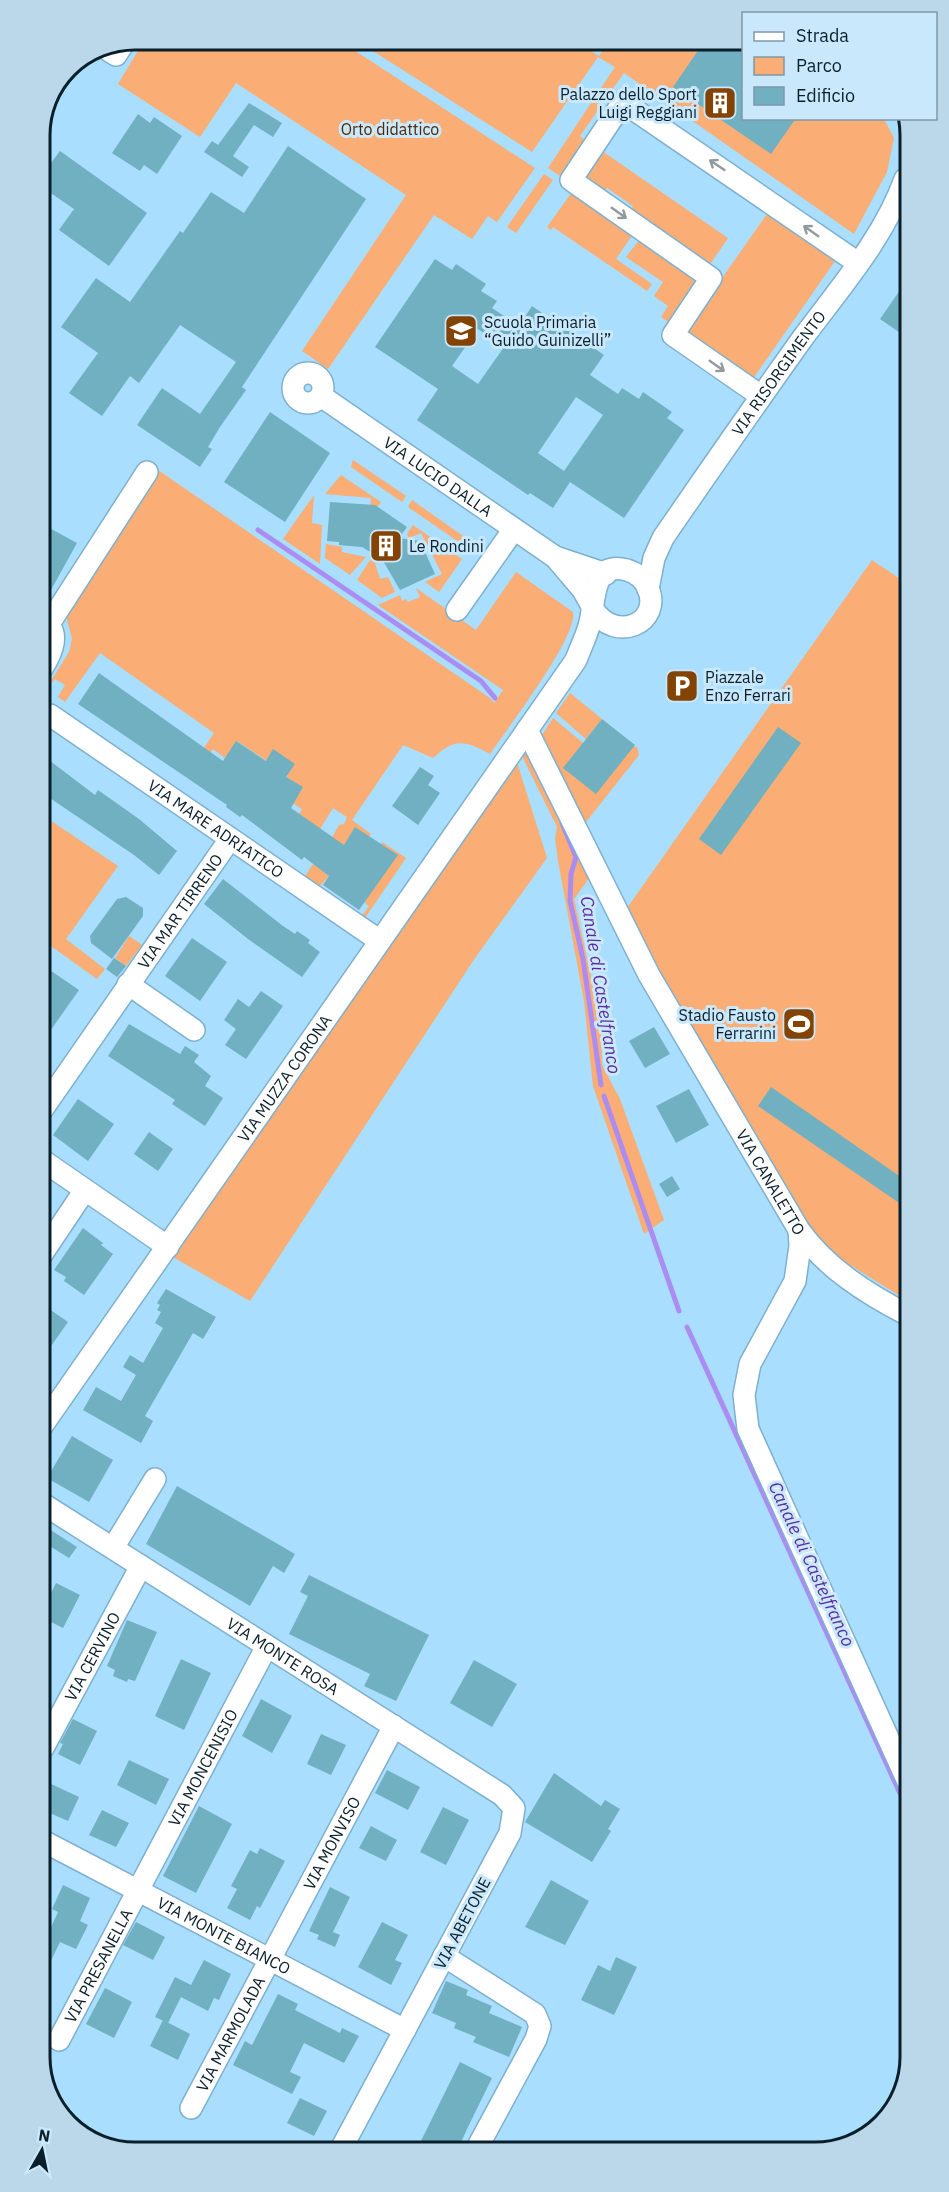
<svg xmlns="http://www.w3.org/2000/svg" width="949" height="2192" font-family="'IBM Plex Sans',sans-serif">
<rect width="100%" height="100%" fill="#aadefe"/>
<g fill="#faad75">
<polygon points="145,39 337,39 535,168 497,222 488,216 472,239 434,215 328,369 302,351 406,195 236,83 200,137 118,84"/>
<polygon points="354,39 572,39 599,56 610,39 743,39 744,118 884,119 894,138 887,172 854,234 624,73 580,136 587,142 563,178 548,168 615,67 598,57 532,152"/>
<polygon points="602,151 728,238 709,266 629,212 633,206 607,188 603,193 582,179"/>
<polygon points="544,174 553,180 516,233 507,227"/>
<polygon points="572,192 633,234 616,259 652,284 647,291 553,227 551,230 547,227"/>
<polygon points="767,214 835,261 752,380 684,332"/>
<polygon points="640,239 700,280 671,324 661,317 668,306 654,296 663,282 626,257"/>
<polygon points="353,460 406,496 402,502 351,467"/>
<path d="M155,468L490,698L494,703L503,690L378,605L400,595L402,601L406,599L408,602L420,597L416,588L476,630L516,572L573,612C578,637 507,729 490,754C464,740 455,738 433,758L403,745L352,820L371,834L357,855L325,873L329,876L320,886L305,876L313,864L316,866L339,825L344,824L347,817L333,808L320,829L299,814L302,809L280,795L261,816L288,775L237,741L225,758L213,749L196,775L185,776L214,733L100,653L65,702L58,697L65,685L55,679L46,689L69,652L72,639L64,608Z"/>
<polygon points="341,475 381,502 374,512 370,509 371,498 325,494"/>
<polygon points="314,495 312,523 322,525 320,564 283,539"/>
<polygon points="412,500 473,543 469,549 408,507"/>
<polygon points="413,525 462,559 439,592 425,582 442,574 421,533 409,538 407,534"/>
<polygon points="326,544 342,547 342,552 366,557 350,575 325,558"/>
<polygon points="370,560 375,563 380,579 388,577 395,592 382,598 357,580"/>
<polygon points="872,560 906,583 908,1301 816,1244 625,911"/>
<polygon points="570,693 602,719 586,739 556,713"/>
<polygon points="553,718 583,743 637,747 639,755 582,827 541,742 542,735"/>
<polygon points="526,749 590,877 574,899 601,1022 602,1065 620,1099 664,1220 644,1234 593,1086 584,1001 558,861 555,838 557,827 522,756"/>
<polygon points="516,759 547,858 475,958 250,1301 171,1256"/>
<polygon points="41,814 118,866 66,939 105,969 97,979 41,939"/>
<polygon points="382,842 406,858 365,918 362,916 369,906 365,903"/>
<polygon points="129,936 142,945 126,966 115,958"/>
</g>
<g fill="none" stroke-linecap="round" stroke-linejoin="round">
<g stroke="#aa8cf2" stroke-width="5">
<polyline points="258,530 481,681 495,698"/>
<polyline points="562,823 576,857 571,874 570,901 583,959 601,1085"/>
<polyline points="604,1096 679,1311"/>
<polyline points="687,1327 909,1813"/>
</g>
</g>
<g fill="#70b0c1" fill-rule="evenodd">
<polygon points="706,39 744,39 744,118 796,118 771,154 673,87"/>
<polygon points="249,103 282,123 273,137 254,125 233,156 249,167 242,177 204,152 212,141 218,145"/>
<polygon points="138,114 150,123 154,117 182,136 157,174 144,165 140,171 112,153"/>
<polygon points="288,146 366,199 242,387 246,390 220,427 208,447 212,449 200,467 137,425 162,388 200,414 236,362 180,325 139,383 130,376 102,416 69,393 98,353 61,327 96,278 130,302 180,231 183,233 211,192 244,213"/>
<polygon points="60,151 147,213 109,266 59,230 74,209 39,185 39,179"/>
<path d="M435,259L452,270L456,264L486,284L481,291L497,301L492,308L519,326L532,306L604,355L590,375L618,394L622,388L639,399L643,392L672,412L667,418L684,430L624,518L570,482L553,508L530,493L528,495L417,420L438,389L375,347ZM478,329L504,347L478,384L452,366ZM576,397L603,415L564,471L538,453Z"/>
<polygon points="905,283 906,314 906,337 880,319"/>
<polygon points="270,412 330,453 285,522 224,482"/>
<polygon points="330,502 375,505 407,527 399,538 420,541 435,574 400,590 382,559 362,547 339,545 339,542 327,541"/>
<polygon points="40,523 77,543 51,590 40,584"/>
<polygon points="99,673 223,761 236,741 266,761 273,749 295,764 286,777 303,787 291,808 344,845 355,827 398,855 359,910 323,885 329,876 325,873 304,857 302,860 242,815 240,817 226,807 227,805 78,704"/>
<polygon points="602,719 635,745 596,794 563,768"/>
<polygon points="778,727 801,743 721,855 699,839"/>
<polygon points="41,754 95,795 98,790 139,819 177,851 159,875 134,855 41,792"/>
<polygon points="420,767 434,776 428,785 440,793 418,825 392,806"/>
<polygon points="223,879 283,926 295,934 297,931 310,940 308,943 320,952 302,977 248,939 204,904"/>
<polygon points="126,897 143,908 143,916 112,959 91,943 90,936 117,899"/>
<polygon points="192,938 227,962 200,1001 165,976"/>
<polygon points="114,958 126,966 117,977 106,969"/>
<polygon points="41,964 79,990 41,1044"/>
<polygon points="261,991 283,1006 246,1059 225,1045 236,1029 224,1020 238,999 249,1007"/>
<polygon points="129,1024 180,1054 185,1046 199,1055 194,1062 211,1076 205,1086 223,1098 205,1126 172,1104 175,1100 108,1056"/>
<polygon points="654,1027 670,1054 645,1068 629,1041"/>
<polygon points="771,1087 908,1182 908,1209 758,1106"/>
<polygon points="689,1089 709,1125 676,1143 656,1106"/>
<polygon points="78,1099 114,1124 88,1161 53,1135"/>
<polygon points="149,1132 173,1149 158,1171 134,1154"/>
<polygon points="672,1176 680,1189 667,1197 659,1184"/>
<polygon points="83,1228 103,1243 101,1245 113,1254 84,1295 64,1281 66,1277 54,1270"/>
<polygon points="166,1289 216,1317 203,1339 193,1333 145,1416 153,1421 141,1443 83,1410 96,1387 121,1401 136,1375 123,1367 130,1355 143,1363 163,1328 155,1323 161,1312 157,1310 160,1305 157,1303"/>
<polygon points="42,1304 68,1322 42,1359"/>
<polygon points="72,1436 113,1460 89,1502 47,1478"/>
<polygon points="177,1486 295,1554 284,1573 273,1566 250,1606 146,1544"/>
<polygon points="43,1525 77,1547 69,1558 43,1542"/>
<polygon points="309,1575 429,1635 396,1701 364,1686 370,1674 289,1634 308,1596 300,1592"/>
<polygon points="56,1583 80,1595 63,1628 43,1618 43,1597 48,1599"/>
<polygon points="127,1620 157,1632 135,1681 128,1679 127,1682 113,1676 115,1670 107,1666"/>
<polygon points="181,1659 211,1673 184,1730 155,1716"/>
<polygon points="474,1660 517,1684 492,1727 450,1703"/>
<polygon points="261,1699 292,1716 272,1753 242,1736"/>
<polygon points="73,1719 97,1731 80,1765 58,1754 63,1744 60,1743"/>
<polygon points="321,1734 346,1745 331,1775 307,1764"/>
<polygon points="129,1760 169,1779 156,1805 117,1785"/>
<polygon points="387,1770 420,1787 408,1810 375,1793"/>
<polygon points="554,1773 601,1806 605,1800 620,1809 608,1829 611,1831 592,1862 525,1822"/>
<polygon points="49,1783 79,1797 68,1821 43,1810 43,1796"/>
<polygon points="199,1806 232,1824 196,1893 163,1876"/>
<polygon points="443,1807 469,1820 446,1865 420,1852"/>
<polygon points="102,1810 129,1823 116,1847 89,1835"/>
<polygon points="371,1826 397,1840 386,1861 359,1848"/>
<polygon points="260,1848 285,1861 260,1908 257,1906 250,1920 227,1908 237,1889 231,1886 250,1850 257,1854"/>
<polygon points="551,1880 589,1901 565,1945 525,1927"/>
<polygon points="63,1885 90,1898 80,1921 88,1925 76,1949 60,1942 44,1975 44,1934 47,1936 58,1912 52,1909"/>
<polygon points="330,1887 350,1897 333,1932 340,1935 335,1947 317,1939 319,1935 309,1931"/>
<polygon points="136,1922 165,1937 153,1960 123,1945"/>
<polygon points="382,1922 408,1935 395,1960 402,1963 391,1985 358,1967"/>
<polygon points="616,1957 637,1967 614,2015 581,2000 598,1965 610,1971"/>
<polygon points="204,1960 231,1974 219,2000 214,1998 208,2011 181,1997 168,2023 155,2017 175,1977 191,1985"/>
<polygon points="446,1981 468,1990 466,1995 492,2006 489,2013 522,2027 509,2057 473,2042 476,2037 454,2028 456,2023 432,2013"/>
<polygon points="105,1988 132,2002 114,2038 86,2024"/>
<polygon points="278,1994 298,2004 295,2010 340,2033 342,2028 359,2036 344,2063 304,2043 290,2072 301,2077 292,2094 233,2065 245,2041 252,2045"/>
<polygon points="163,2020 190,2034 178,2060 150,2046"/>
<polygon points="460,2062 492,2078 468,2127 457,2151 416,2151"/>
<polygon points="300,2098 327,2111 314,2136 287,2123"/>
</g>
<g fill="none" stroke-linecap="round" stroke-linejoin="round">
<defs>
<g id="minor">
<polyline points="108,50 116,55 123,44"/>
<circle cx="308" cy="388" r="15"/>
<path id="s1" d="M321,396L555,557L583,590L592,606"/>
<polyline points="761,396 673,335 711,278 571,180 623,102 858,263"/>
<polyline points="555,557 606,574"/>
<path id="s2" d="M648,589L654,558L663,538C709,471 755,405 802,339C839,289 884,238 905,179"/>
<polyline points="457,610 514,529"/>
<path d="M40,618C63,631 52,653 41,670"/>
<polyline points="49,624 147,472"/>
<path id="s3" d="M50,715L380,941"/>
<path id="s4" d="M527,730L649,975L799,1230C826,1268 867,1294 908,1315"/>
<polyline points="128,984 194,1030"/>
<path id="s5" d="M42,1110L230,839"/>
<polyline points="42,1160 168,1247"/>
<polyline points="799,1230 800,1246 795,1281 750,1364 744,1395 748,1429 909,1784"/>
<polyline points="42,1254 85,1190"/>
<path id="s6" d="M42,1426L576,660C580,649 586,637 589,626C596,605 589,560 627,570C637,573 644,579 648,588C663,623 615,644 593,609"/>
<path id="s7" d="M43,1504L502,1795L514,1808L510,1833L340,2151"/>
<polyline points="113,1548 155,1479"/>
<path id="s8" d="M43,1748L141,1566"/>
<path id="s9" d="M43,1841L405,2030"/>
<polyline points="444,1956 535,2014 540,2026 536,2039 476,2150"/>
<path id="s10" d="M59,2040L267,1646"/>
<path id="s11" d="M191,2108L394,1726"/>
</g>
</defs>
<use href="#minor" stroke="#7eb0cf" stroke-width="24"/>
<use href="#minor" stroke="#fff" stroke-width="21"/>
</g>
<defs><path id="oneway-shaft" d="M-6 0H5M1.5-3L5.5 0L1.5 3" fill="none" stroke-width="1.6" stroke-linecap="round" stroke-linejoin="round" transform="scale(1.5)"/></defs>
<g stroke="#919a9f">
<use href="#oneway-shaft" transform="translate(717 165) rotate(-146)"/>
<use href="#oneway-shaft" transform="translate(619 213) rotate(35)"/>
<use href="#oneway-shaft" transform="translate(811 231) rotate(-145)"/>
<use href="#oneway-shaft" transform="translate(717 366) rotate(35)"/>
</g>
<defs>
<symbol id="building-square" viewBox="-11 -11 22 22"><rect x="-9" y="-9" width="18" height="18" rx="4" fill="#824305" stroke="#cae8fc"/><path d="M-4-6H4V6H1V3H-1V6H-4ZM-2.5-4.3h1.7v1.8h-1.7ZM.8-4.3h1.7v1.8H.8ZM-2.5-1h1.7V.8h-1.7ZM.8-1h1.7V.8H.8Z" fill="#fff"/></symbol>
<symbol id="school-square" viewBox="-11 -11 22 22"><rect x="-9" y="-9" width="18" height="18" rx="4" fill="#824305" stroke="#cae8fc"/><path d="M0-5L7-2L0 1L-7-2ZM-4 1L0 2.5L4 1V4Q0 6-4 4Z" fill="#fff"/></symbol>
<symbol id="parking-square" viewBox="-11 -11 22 22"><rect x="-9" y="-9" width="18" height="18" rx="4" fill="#824305" stroke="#cae8fc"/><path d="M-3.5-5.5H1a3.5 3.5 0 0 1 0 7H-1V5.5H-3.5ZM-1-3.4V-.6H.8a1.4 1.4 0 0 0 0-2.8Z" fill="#fff"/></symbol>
<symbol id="stadium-square" viewBox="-11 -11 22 22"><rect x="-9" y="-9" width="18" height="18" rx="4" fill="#824305" stroke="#cae8fc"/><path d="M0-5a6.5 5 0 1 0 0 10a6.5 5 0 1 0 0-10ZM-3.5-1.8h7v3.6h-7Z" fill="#fff"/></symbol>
</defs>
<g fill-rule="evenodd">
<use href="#building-square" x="701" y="84" width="38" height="38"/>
<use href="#school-square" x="442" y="312" width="38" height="38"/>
<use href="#building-square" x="367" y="527" width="38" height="38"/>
<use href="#parking-square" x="663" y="667" width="38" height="38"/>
<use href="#stadium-square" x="780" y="1005" width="38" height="38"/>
</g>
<g text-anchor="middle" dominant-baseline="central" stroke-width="6" stroke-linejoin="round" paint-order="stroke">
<g font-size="16" fill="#0a1f2a" stroke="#cae8fc" text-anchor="start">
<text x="697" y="94" text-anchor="end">Palazzo dello Sport<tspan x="697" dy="18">Luigi Reggiani</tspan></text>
<text x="484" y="322">Scuola Primaria<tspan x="484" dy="18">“Guido Guinizelli”</tspan></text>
<text x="409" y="546">Le Rondini</text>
<text x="705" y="677">Piazzale<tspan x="705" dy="18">Enzo Ferrari</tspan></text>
<text x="776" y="1015" text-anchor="end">Stadio Fausto<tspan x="776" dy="18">Ferrarini</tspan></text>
</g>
<g font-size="16" fill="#4e2808" stroke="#cae8fc">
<text x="390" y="129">Orto didattico</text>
</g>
<g font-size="16" fill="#0a1f2a" stroke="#cae8fc">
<text stroke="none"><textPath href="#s2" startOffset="255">VIA RISORGIMENTO</textPath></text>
<text stroke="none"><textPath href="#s1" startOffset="142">VIA LUCIO DALLA</textPath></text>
<text stroke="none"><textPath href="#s3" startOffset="201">VIA MARE ADRIATICO</textPath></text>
<text stroke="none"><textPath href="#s5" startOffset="242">VIA MAR TIRRENO</textPath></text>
<text stroke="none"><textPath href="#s6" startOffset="424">VIA MUZZA CORONA</textPath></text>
<text stroke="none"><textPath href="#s4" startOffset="514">VIA CANALETTO</textPath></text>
<text stroke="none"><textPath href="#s7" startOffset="284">VIA MONTE ROSA</textPath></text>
<text stroke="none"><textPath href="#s8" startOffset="104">VIA CERVINO</textPath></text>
<text stroke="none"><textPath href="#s10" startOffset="308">VIA MONCENISIO</textPath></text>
<text stroke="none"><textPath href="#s11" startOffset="300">VIA MONVISO</textPath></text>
<text transform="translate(462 1923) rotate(-62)">VIA ABETONE</text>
<text stroke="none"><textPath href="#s9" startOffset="204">VIA MONTE BIANCO</textPath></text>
<text stroke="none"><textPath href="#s10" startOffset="84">VIA PRESANELLA</textPath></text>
<text stroke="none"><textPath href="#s11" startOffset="84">VIA MARMOLADA</textPath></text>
</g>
<g font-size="18" font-style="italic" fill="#5a2ba0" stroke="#cae8fc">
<text transform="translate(601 985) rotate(81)">Canale di Castelfranco</text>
<text transform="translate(812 1564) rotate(65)">Canale di Castelfranco</text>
</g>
</g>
<path d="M0 0H949V2192H0ZM135 50H815A85 85 0 0 1 900 135V2057A85 85 0 0 1 815 2142H135A85 85 0 0 1 50 2057V135A85 85 0 0 1 135 50Z" fill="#bbd8eb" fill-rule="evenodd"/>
<path fill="none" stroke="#0a1f2a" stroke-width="3" d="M135 50H815A85 85 0 0 1 900 135V2057A85 85 0 0 1 815 2142H135A85 85 0 0 1 50 2057V135A85 85 0 0 1 135 50Z"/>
<rect x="742" y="12" width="195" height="108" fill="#cae8fc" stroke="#7d98a8" stroke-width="1.5"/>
<rect x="754" y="32" width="30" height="9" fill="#ffffff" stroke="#7d98a8" stroke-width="1.5"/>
<text x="796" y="42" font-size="18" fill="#0a1f2a">Strada</text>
<rect x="754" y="57" width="30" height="18" fill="#faad75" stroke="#7d98a8" stroke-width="1.5"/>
<text x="796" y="72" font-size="18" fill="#0a1f2a">Parco</text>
<rect x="754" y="87" width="30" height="18" fill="#70b0c1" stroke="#7d98a8" stroke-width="1.5"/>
<text x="796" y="102" font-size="18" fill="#0a1f2a">Edificio</text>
<g transform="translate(42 2150) rotate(9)" stroke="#cae8fc" stroke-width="4.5" paint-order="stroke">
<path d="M0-4.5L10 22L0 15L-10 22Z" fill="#0a1f2a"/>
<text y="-9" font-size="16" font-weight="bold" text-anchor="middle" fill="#0a1f2a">N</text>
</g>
</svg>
